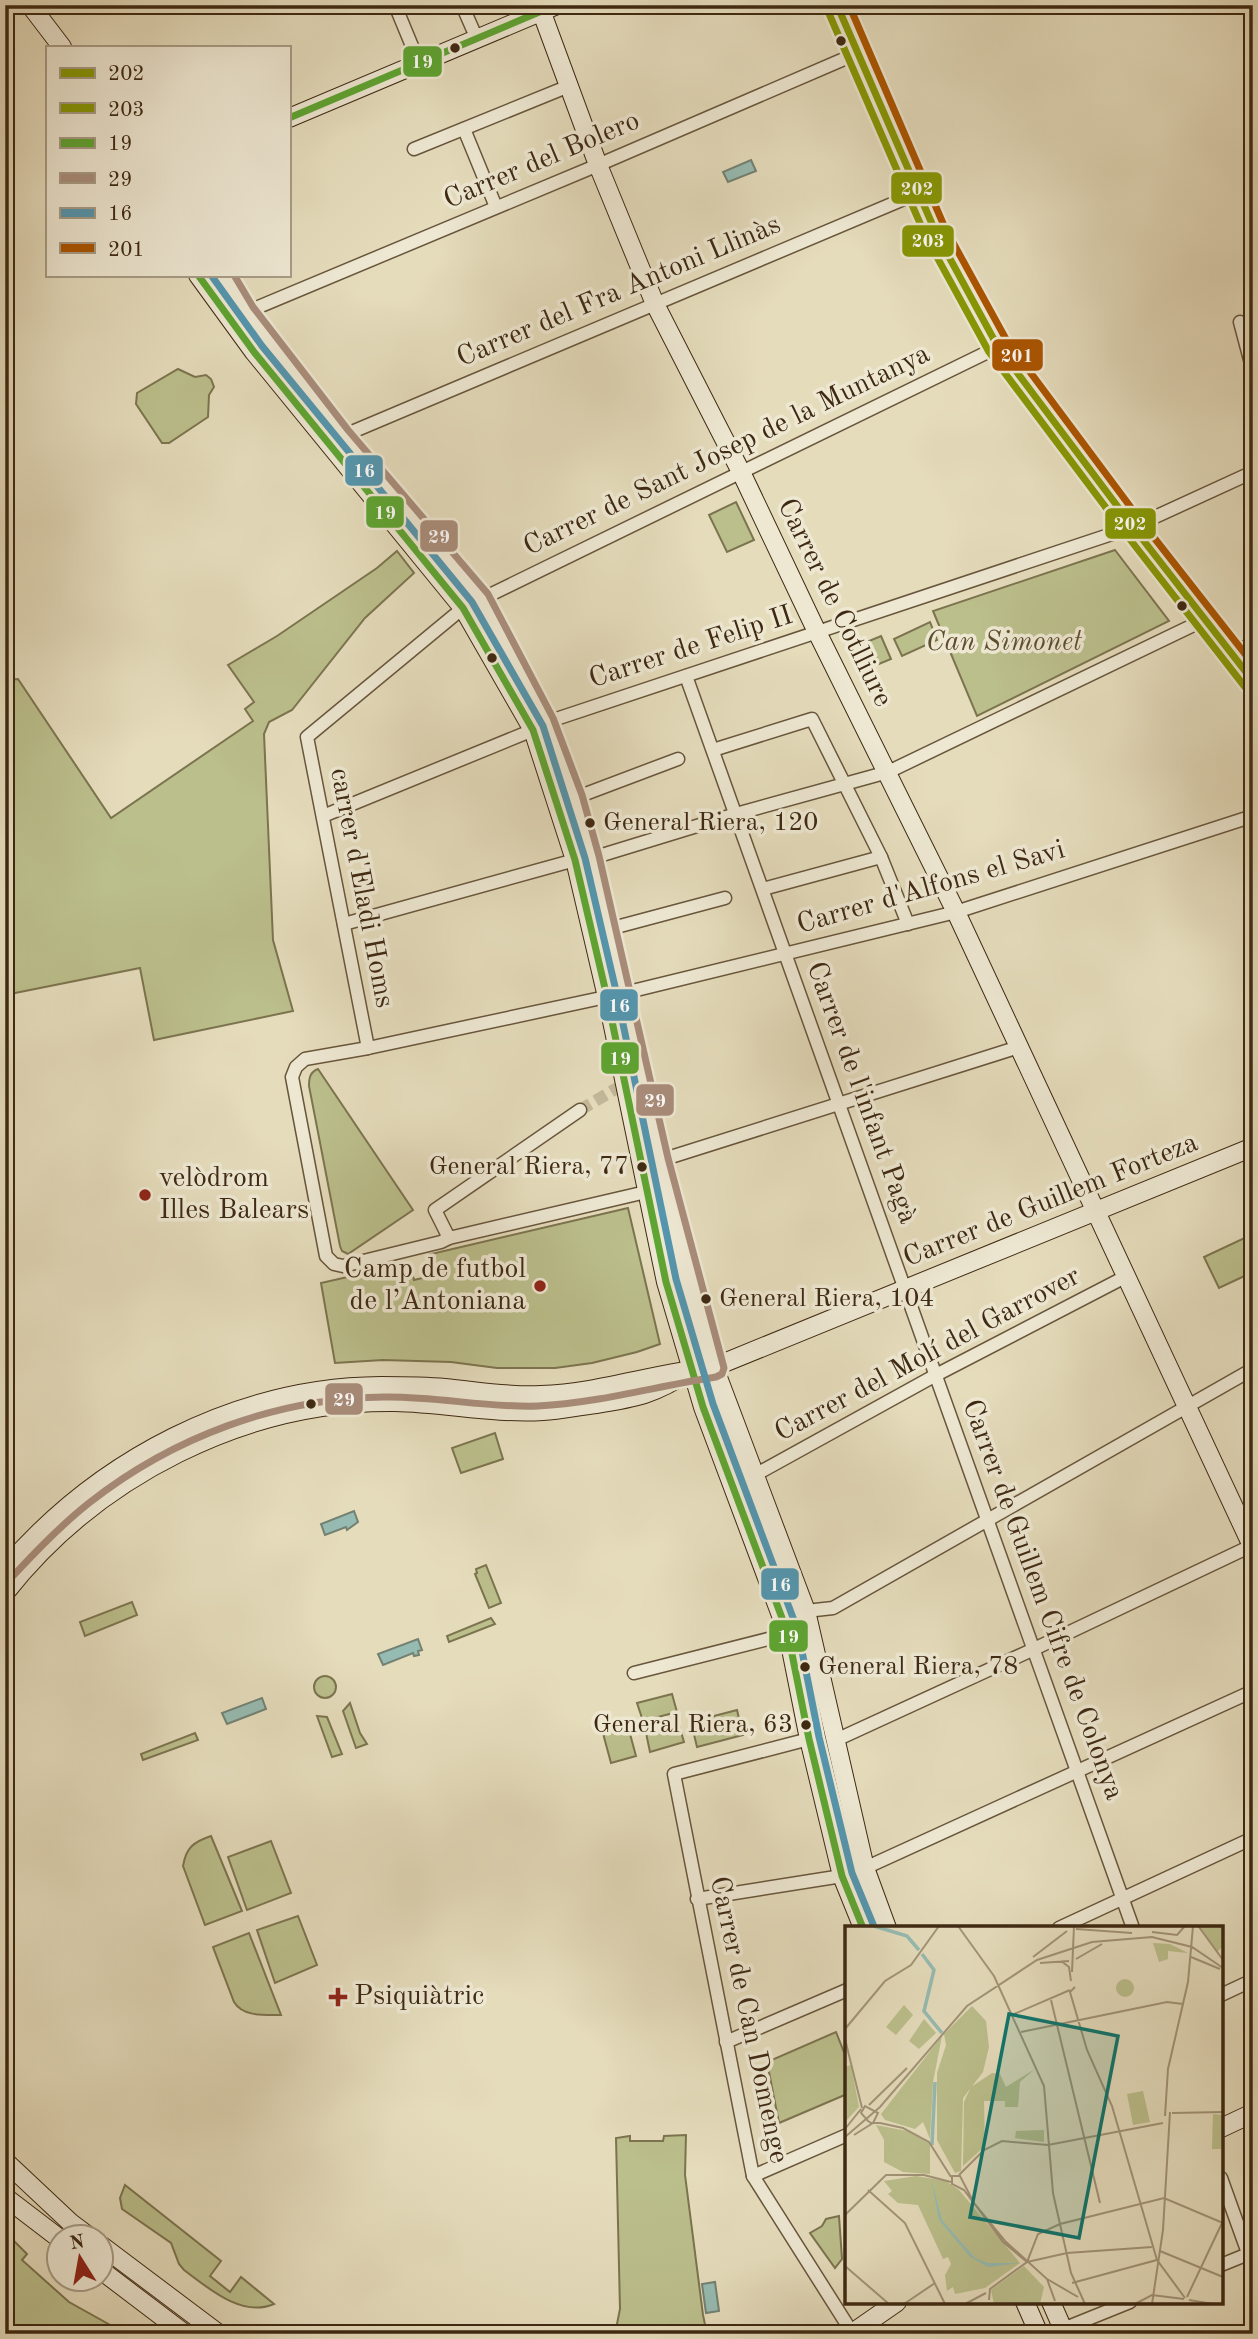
<svg xmlns="http://www.w3.org/2000/svg" width="1258" height="2339" font-family="'Old Standard TT',serif">
<rect width="100%" height="100%" fill="#e5dcbc"/>
<filter id="stains"><feTurbulence type="fractalNoise" baseFrequency=".00286" numOctaves="4"/><feColorMatrix values="0 0 0 0 .2 0 0 0 0 .09 0 0 0 0 .02 0 0 0 .5 -.17"/></filter>
<radialGradient id="worn" r=".72"><stop offset=".6" stop-color="#630" stop-opacity="0"/><stop offset="1" stop-color="#630" stop-opacity=".3"/></radialGradient>
<g fill="#bbbf8c" stroke="#7c744f" stroke-width="2">
<polygon points="178,369 195,377 206,375 211,379 214,387 209,395 208,417 169,443 162,443 136,404 137,393"/>
<polygon points="736,502 754,540 727,552 709,515"/>
<polygon points="1115,550 1169,621 977,716 933,611"/>
<polygon points="397,551 414,573 365,618 292,710 269,722 264,734 273,940 293,1011 154,1040 140,968 5,995 5,680 18,679 111,818 253,721 245,709 254,702 228,665 277,636 377,568"/>
<polygon points="930,622 937,640 902,656 894,639"/>
<polygon points="881,636 891,659 879,664 869,641"/>
<path d="M318,1069L413,1210L348,1254L342,1251L340,1246L309,1086C309,1078 310,1072 318,1069Z"/>
<polygon points="628,1208 660,1344 637,1352 592,1363 555,1368 497,1368 451,1362 383,1360 335,1363 321,1283 409,1263 414,1280 431,1276 427,1255"/>
<polygon points="1253,1234 1253,1272 1219,1288 1204,1257"/>
<polygon points="718,1420 759,1524 791,1593 803,1635 795,1636 715,1421"/>
<polygon points="495,1433 503,1459 461,1473 452,1448"/>
<polygon points="486,1565 501,1603 489,1608 475,1574 477,1573 476,1569"/>
<polygon points="132,1602 137,1615 85,1636 80,1622"/>
<polygon points="491,1618 495,1624 449,1642 447,1636"/>
<polygon points="806,1646 845,1827 837,1828 798,1648"/>
<circle cx="325" cy="1687" r="11"/>
<polygon points="672,1694 677,1712 643,1721 637,1703"/>
<polygon points="350,1703 360,1733 367,1744 356,1748 343,1711"/>
<polygon points="737,1710 743,1735 697,1747 691,1722"/>
<polygon points="317,1716 327,1717 342,1754 332,1757"/>
<polygon points="626,1719 636,1756 611,1763 601,1726"/>
<polygon points="679,1725 684,1742 650,1752 646,1733"/>
<polygon points="195,1733 198,1740 143,1760 141,1754"/>
<path d="M211,1836L242,1911L205,1925L183,1866C186,1848 193,1842 211,1836Z"/>
<polygon points="271,1841 291,1893 247,1910 228,1857"/>
<polygon points="298,1916 317,1965 275,1983 257,1930"/>
<path d="M249,1933L281,2015C265,2015 243,2017 234,2002L213,1947Z"/>
<polygon points="836,2032 847,2060 847,2094 779,2123 767,2062"/>
<polygon points="686,2135 685,2175 703,2315 707,2334 615,2334 620,2309 616,2138 630,2136 630,2141 663,2141 664,2136"/>
<path d="M125,2185L221,2261L210,2276L230,2292L241,2277L274,2304C242,2318 208,2288 184,2270L179,2264L171,2243L122,2209L120,2198Z"/>
<polygon points="839,2216 842,2259 835,2268 810,2233 822,2226 826,2219"/>
<polygon points="5,2239 14,2241 27,2254 22,2260 69,2302 112,2326 120,2334 5,2334"/>
</g>
<g fill="#96bbb2" stroke="#738172" stroke-width="2">
<polygon points="751,160 756,171 728,182 723,172"/>
<polygon points="354,1511 358,1522 347,1530 346,1527 325,1535 321,1524"/>
<polygon points="418,1639 422,1650 418,1651 419,1655 414,1656 413,1653 383,1665 378,1654"/>
<polygon points="262,1698 266,1709 227,1724 222,1713"/>
<polygon points="715,2282 719,2311 706,2313 702,2284"/>
</g>
<g fill="none" stroke-linecap="round" stroke-linejoin="round">
<polyline stroke="#c4b89a" stroke-width="12" stroke-dasharray="12 6" stroke-linecap="butt" points="580,1110 624,1084"/>
<defs>
<g id="street">
<polyline points="395,5 419,63"/>
<polyline points="462,5 477,39"/>
<polyline points="464,129 496,207"/>
<polyline points="414,149 569,86"/>
<polyline points="244,313 598,165 858,53"/>
<polyline points="1240,322 1253,371"/>
<polyline points="340,437 918,193"/>
<polyline points="1232,652 1253,644"/>
<polyline points="686,676 1133,1928"/>
<polyline points="544,723 1133,527 1253,472"/>
<polyline points="713,750 812,719 881,857 908,924"/>
<polyline points="572,799 678,759"/>
<polyline points="323,816 533,730"/>
<polyline points="589,859 736,814 888,772 1206,619"/>
<polyline points="763,889 881,857"/>
<polyline points="344,924 575,860"/>
<polyline points="605,930 725,898"/>
<polyline points="368,1048 307,737 463,608 998,347"/>
<polyline points="580,1110 435,1210 449,1238 646,1192"/>
<polyline points="658,1161 1019,1047"/>
<polyline points="449,1238 441,1242 343,1266 334,1264 326,1256 292,1077 296,1067 305,1059 368,1048 620,994 956,912 1253,816"/>
<polyline points="753,1476 936,1375 1125,1277"/>
<polyline points="806,1611 833,1608 1253,1369"/>
<polyline points="634,1673 788,1634"/>
<polyline points="809,1739 674,1774 753,2176 853,2334"/>
<polyline points="836,1740 1034,1649 1251,1546"/>
<polyline points="697,1899 842,1876 845,1858 857,1836"/>
<polyline points="853,1902 858,1883 865,1868 1253,1691"/>
<polyline points="1059,1928 1253,1838"/>
<polyline points="1221,1995 1253,1980"/>
<polyline points="726,2042 847,1990"/>
<polyline points="753,2176 847,2135"/>
<polyline points="1221,2178 1253,2267"/>
<polyline points="1221,2265 1253,2252"/>
<polyline points="1063,2329 1130,2302"/>
</g>
<g id="secondary">
<polyline points="30,5 62,47"/>
<polyline points="539,5 598,165 655,304 741,472 817,632 956,912 1253,1548"/>
<polyline points="837,5 936,233 998,347 1133,527 1253,681"/>
<polyline points="289,118 557,5"/>
<polyline points="198,275 254,352 463,608 533,730 575,860 607,997 666,1282 703,1407 788,1634 809,1739 842,1876 863,1928"/>
<polyline points="222,275 244,313 340,437 479,600 544,723 572,799 589,859 658,1161 714,1367 806,1611 865,1868 887,1928"/>
<path d="M5,1569C98,1460 237,1387 381,1386C403,1386 424,1386 445,1388C477,1391 509,1397 541,1395C600,1393 655,1373 714,1367L1253,1147"/>
<path d="M5,1593C97,1476 246,1400 395,1402C445,1403 494,1414 543,1411C561,1410 578,1406 596,1404C634,1398 657,1394 689,1371"/>
<polyline points="1221,2128 1253,2113"/>
<polyline points="5,2161 71,2223 91,2238"/>
<polyline points="5,2197 60,2239"/>
<polyline points="102,2246 219,2334"/>
<polyline points="102,2271 185,2334"/>
<polyline points="1025,2302 1039,2334"/>
<polyline points="1051,2302 1065,2334"/>
<polyline points="851,2334 897,2302"/>
</g>
</defs>
<use href="#street" stroke="#68563c" stroke-width="15"/>
<use href="#secondary" stroke="#3e2912" stroke-width="20"/>
<use href="#street" stroke="#eee8d3" stroke-width="12"/>
<use href="#secondary" stroke="#eee8d3" stroke-width="18"/>
<defs>
<polyline id="bus-1" points="837,5 936,233 998,347 1133,527 1253,681"/>
<polyline id="bus-2" points="827,9 926,237 989,352 1125,533 1245,687"/>
<g id="bus-3">
<polyline points="289,118 556,5"/>
<polyline points="198,275 254,352 463,608 533,730 575,860 607,997 666,1282 703,1407 788,1634 809,1739 842,1876 863,1928"/>
</g>
<path id="bus-4" d="M13,1576C37,1550 61,1525 89,1503C173,1437 277,1398 384,1397C436,1396 487,1408 538,1406C598,1403 657,1386 716,1377L722,1374L724,1368L668,1158L599,856L582,795L553,718L488,594L348,430L253,307L234,275"/>
<polyline id="bus-5" points="211,275 262,346 472,602 543,726 585,858 617,995 676,1279 713,1404 798,1631 819,1737 852,1873 873,1924"/>
<polyline id="bus-6" points="849,5 945,228 1007,341 1141,521 1253,664"/>
</defs>
<use href="#bus-1" stroke="#eee8d3" stroke-width="12"/>
<use href="#bus-2" stroke="#eee8d3" stroke-width="12"/>
<use href="#bus-3" stroke="#eee8d3" stroke-width="12"/>
<use href="#bus-4" stroke="#eee8d3" stroke-width="12"/>
<use href="#bus-5" stroke="#eee8d3" stroke-width="12"/>
<use href="#bus-6" stroke="#eee8d3" stroke-width="12"/>
<use href="#bus-1" stroke="#879705" stroke-width="7"/>
<use href="#bus-2" stroke="#879705" stroke-width="7"/>
<use href="#bus-3" stroke="#5ea532" stroke-width="7"/>
<use href="#bus-4" stroke="#a98d7b" stroke-width="7"/>
<use href="#bus-5" stroke="#5496af" stroke-width="7"/>
<use href="#bus-6" stroke="#ab5500" stroke-width="7"/>
</g>
<g fill="#3e2912" stroke="#eee8d3" stroke-width="2.5">
<circle cx="841" cy="41" r="6"/>
<circle cx="455" cy="48" r="6"/>
<circle cx="1182" cy="606" r="6"/>
<circle cx="492" cy="658" r="6"/>
<circle cx="590" cy="823" r="6"/>
<circle cx="642" cy="1167" r="6"/>
<circle cx="706" cy="1299" r="6"/>
<circle cx="311" cy="1404" r="6"/>
<circle cx="805" cy="1667" r="6"/>
<circle cx="806" cy="1725" r="6"/>
</g>
<g fill="#8f2418" stroke="#eee8d3" stroke-width="2.5">
<circle cx="145" cy="1195" r="7"/>
<circle cx="540" cy="1286" r="7"/>
<path d="M334.5 1986.5h7v7h7v7h-7v7h-7v-7h-7v-7h7z"/>
</g>
<g text-anchor="middle" dominant-baseline="central" stroke-width="7" stroke-linejoin="round" paint-order="stroke">
<g font-size="26" fill="#3e2912" stroke="#eee8d3" text-anchor="start">
<text x="603" y="823">General Riera, 120</text>
<text x="629" y="1167" text-anchor="end">General Riera, 77</text>
<text x="719" y="1299">General Riera, 104</text>
<text x="818" y="1667">General Riera, 78</text>
<text x="793" y="1725" text-anchor="end">General Riera, 63</text>
</g>
<g font-size="28" fill="#3e2912" stroke="#eee8d3">
<text transform="translate(542 161) rotate(-23)">Carrer del Bolero</text>
<text transform="translate(619 292) rotate(-23)">Carrer del Fra Antoni Llinàs</text>
<text transform="translate(727 451) rotate(-26)">Carrer de Sant Josep de la Muntanya</text>
<text transform="translate(834 603) rotate(64)">Carrer de Cotlliure</text>
<text transform="translate(691 648) rotate(-18)">Carrer de Felip II</text>
<text transform="translate(361 888) rotate(79)">carrer d'Eladi Homs</text>
<text transform="translate(931 888) rotate(-16)">Carrer d'Alfons el Savi</text>
<text transform="translate(861 1093) rotate(70)">Carrer de l'infant Pagà</text>
<text transform="translate(1051 1201) rotate(-22)">Carrer de Guillem Forteza</text>
<text transform="translate(928 1355) rotate(-28)">Carrer del Molí del Garrover</text>
<text transform="translate(1042 1600) rotate(70)">Carrer de Guillem Cifre de Colonya</text>
<text transform="translate(748 2020) rotate(78)">Carrer de Can Domenge</text>
</g>
<g font-size="28" font-style="italic" fill="#5d4e30" stroke="#eee8d3">
<text x="1004" y="643">Can Simonet</text>
</g>
<g font-size="28" fill="#3e2912" stroke="#eee8d3" text-anchor="start">
<text x="159" y="1179">velòdrom<tspan x="159" dy="32">Illes Balears</tspan></text>
<text x="526" y="1270" text-anchor="end">Camp de futbol<tspan x="526" dy="32">de l’Antoniana</tspan></text>
<text x="354" y="1997">Psiquiàtric</text>
</g>
</g>
<g transform="translate(845 1926)">
<rect width="378" height="378" fill="#e5dcbc"/>
<path d="M378,0V20L372,26L355,1ZM308,17L325,18L343,27L323,25V33L314,36ZM271 62a9 9 0 1 1 18 0a9 9 0 1 1-18 0ZM59,79L68,89L51,109L41,101ZM127,80L141,95L144,121L138,146L118,172L116,245L110,247L92,214V147L101,119L99,108ZM79,93L91,107L74,123L64,115ZM97,110L88,156L85,213L78,196L70,203L40,194L36,188ZM6,139L14,181L0,196V141ZM190,143L175,156L173,181H160V175H139L140,220L118,240L119,176L126,161L147,147L155,148L161,161ZM298,165L305,196L288,199L282,168ZM368,188L378,189L376,223H367ZM31,199L62,205L85,218V248L58,246L39,236V214ZM199,204V216L170,212L171,205ZM71,250L101,255L114,264L175,337L140,362L110,368L108,361L102,365L100,349L106,338L103,331L98,333L73,279L53,277L43,268L47,265L39,255ZM179,340L199,361L195,378H149L146,364Z" fill="#bbbf8c"/>
<path d="M86,252L97,294L130,332L143,337H175L143,341L125,331L94,294Z" fill="#96bbb2"/>
<path fill="none" stroke="#96bbb2" stroke-width="3.5" d="M29,0L62,10L74,24M77,28L89,44L79,85L97,107M87,219L90,156"/>
<path fill="none" stroke="#a29478" stroke-width="2" d="M113,0L149,50M354,1L378,34M231,3L287,7M307,6L332,9L340,0M188,31L222,5M346,31L375,43M231,33L257,18M216,35L224,41L226,55M195,37L224,35M227,46L229,0M149,50L199,160L208,267L226,347L240,378M230,61L225,66L242,124L267,180L312,334M206,74L255,277M167,89L225,64M0,103L40,55L66,39L94,0M176,106L322,76L338,78M0,113L17,182M24,179L62,142M327,187L378,186M320,190L323,143L343,56L348,0M28,197L33,187L20,180L16,187L23,195L26,197H35L58,202L84,216L106,251M0,203L16,183M9,209L28,197M0,211L35,181L122,80L192,34L247,16L307,11L347,21L378,42M114,249L139,224L157,215L203,219L318,197M23,264L60,297L100,378M0,289L41,249H79L106,256M315,325L378,351M182,336L222,327L307,321M182,336L158,316L119,264L107,258V250H115L129,277L160,315L202,353L210,375M0,340L44,378M202,353L233,371M227,357L312,334L340,372M342,371L377,297M144,374L145,363L182,336L193,308L215,298L319,272L378,297M344,374L368,378M59,378L90,357M120,378L141,367M290,378L307,369L339,373M307,378L318,304L325,186"/>
<path fill="#0f766e" fill-opacity="0.15" stroke="#0f766e" stroke-width="3.5" d="M164,88L273,110L234,312L125,291Z"/>
<rect width="378" height="378" fill="none" stroke="#3e2912" stroke-width="3.5"/>
</g>
<g stroke="#eee8d3" stroke-width="2.5">
<rect x="402" y="45" width="41" height="33" rx="7" fill="#5ea532"/>
<rect x="890" y="171" width="53" height="34" rx="7" fill="#879705"/>
<rect x="901" y="224" width="54" height="34" rx="7" fill="#879705"/>
<rect x="991" y="338" width="53" height="34" rx="7" fill="#ab5500"/>
<rect x="344" y="454" width="40" height="33" rx="7" fill="#5496af"/>
<rect x="365" y="495" width="40" height="34" rx="7" fill="#5ea532"/>
<rect x="1104" y="507" width="53" height="33" rx="7" fill="#879705"/>
<rect x="419" y="519" width="40" height="34" rx="7" fill="#a98d7b"/>
<rect x="599" y="988" width="40" height="34" rx="7" fill="#5496af"/>
<rect x="600" y="1041" width="40" height="34" rx="7" fill="#5ea532"/>
<rect x="635" y="1083" width="40" height="34" rx="7" fill="#a98d7b"/>
<rect x="324" y="1382" width="40" height="34" rx="7" fill="#a98d7b"/>
<rect x="760" y="1567" width="40" height="34" rx="7" fill="#5496af"/>
<rect x="768" y="1619" width="41" height="34" rx="7" fill="#5ea532"/>
</g>
<g font-size="19" text-anchor="middle" font-weight="bold" fill="#fff">
<text x="422" y="68">19</text>
<text x="917" y="195">202</text>
<text x="928" y="247">203</text>
<text x="1017" y="362">201</text>
<text x="364" y="477">16</text>
<text x="385" y="519">19</text>
<text x="1130" y="530">202</text>
<text x="439" y="543">29</text>
<text x="619" y="1012">16</text>
<text x="620" y="1065">19</text>
<text x="655" y="1107">29</text>
<text x="344" y="1406">29</text>
<text x="780" y="1591">16</text>
<text x="788" y="1643">19</text>
</g>
<rect width="1258" height="2339" fill="none" stroke="#e5dcbc" stroke-width="28"/>
<rect x="7" y="7" width="1244" height="2325" fill="none" stroke="#3e2912" stroke-width="3.5"/>
<rect x="14" y="14" width="1230" height="2311" fill="none" stroke="#3e2912" stroke-width="2"/>
<rect x="46" y="46" width="245" height="231" fill="#eee8d3" stroke="#a89c86" stroke-width="2"/>
<rect x="60" y="68" width="35" height="10" fill="#879705" stroke="#a89c86" stroke-width="2"/>
<text x="108" y="80" font-size="21" fill="#3e2912">202</text>
<rect x="60" y="103" width="35" height="10" fill="#879705" stroke="#a89c86" stroke-width="2"/>
<text x="108" y="116" font-size="21" fill="#3e2912">203</text>
<rect x="60" y="138" width="35" height="10" fill="#5ea532" stroke="#a89c86" stroke-width="2"/>
<text x="108" y="150" font-size="21" fill="#3e2912">19</text>
<rect x="60" y="173" width="35" height="10" fill="#a98d7b" stroke="#a89c86" stroke-width="2"/>
<text x="108" y="186" font-size="21" fill="#3e2912">29</text>
<rect x="60" y="208" width="35" height="10" fill="#5496af" stroke="#a89c86" stroke-width="2"/>
<text x="108" y="220" font-size="21" fill="#3e2912">16</text>
<rect x="60" y="243" width="35" height="10" fill="#ab5500" stroke="#a89c86" stroke-width="2"/>
<text x="108" y="256" font-size="21" fill="#3e2912">201</text>
<g transform="translate(80 2258) rotate(349)"><circle r="33" fill="#eee8d3" stroke="#a89c86" stroke-width="2"/>
<path d="M0-5L12 26L0 18L-12 26Z" fill="#8f2418"/>
<text y="-10" font-size="19" font-weight="bold" text-anchor="middle" fill="#3e2912">N</text>
</g>
<rect width="100%" height="100%" filter="url(#stains)"/>
<rect width="100%" height="100%" fill="url(#worn)"/>
</svg>
